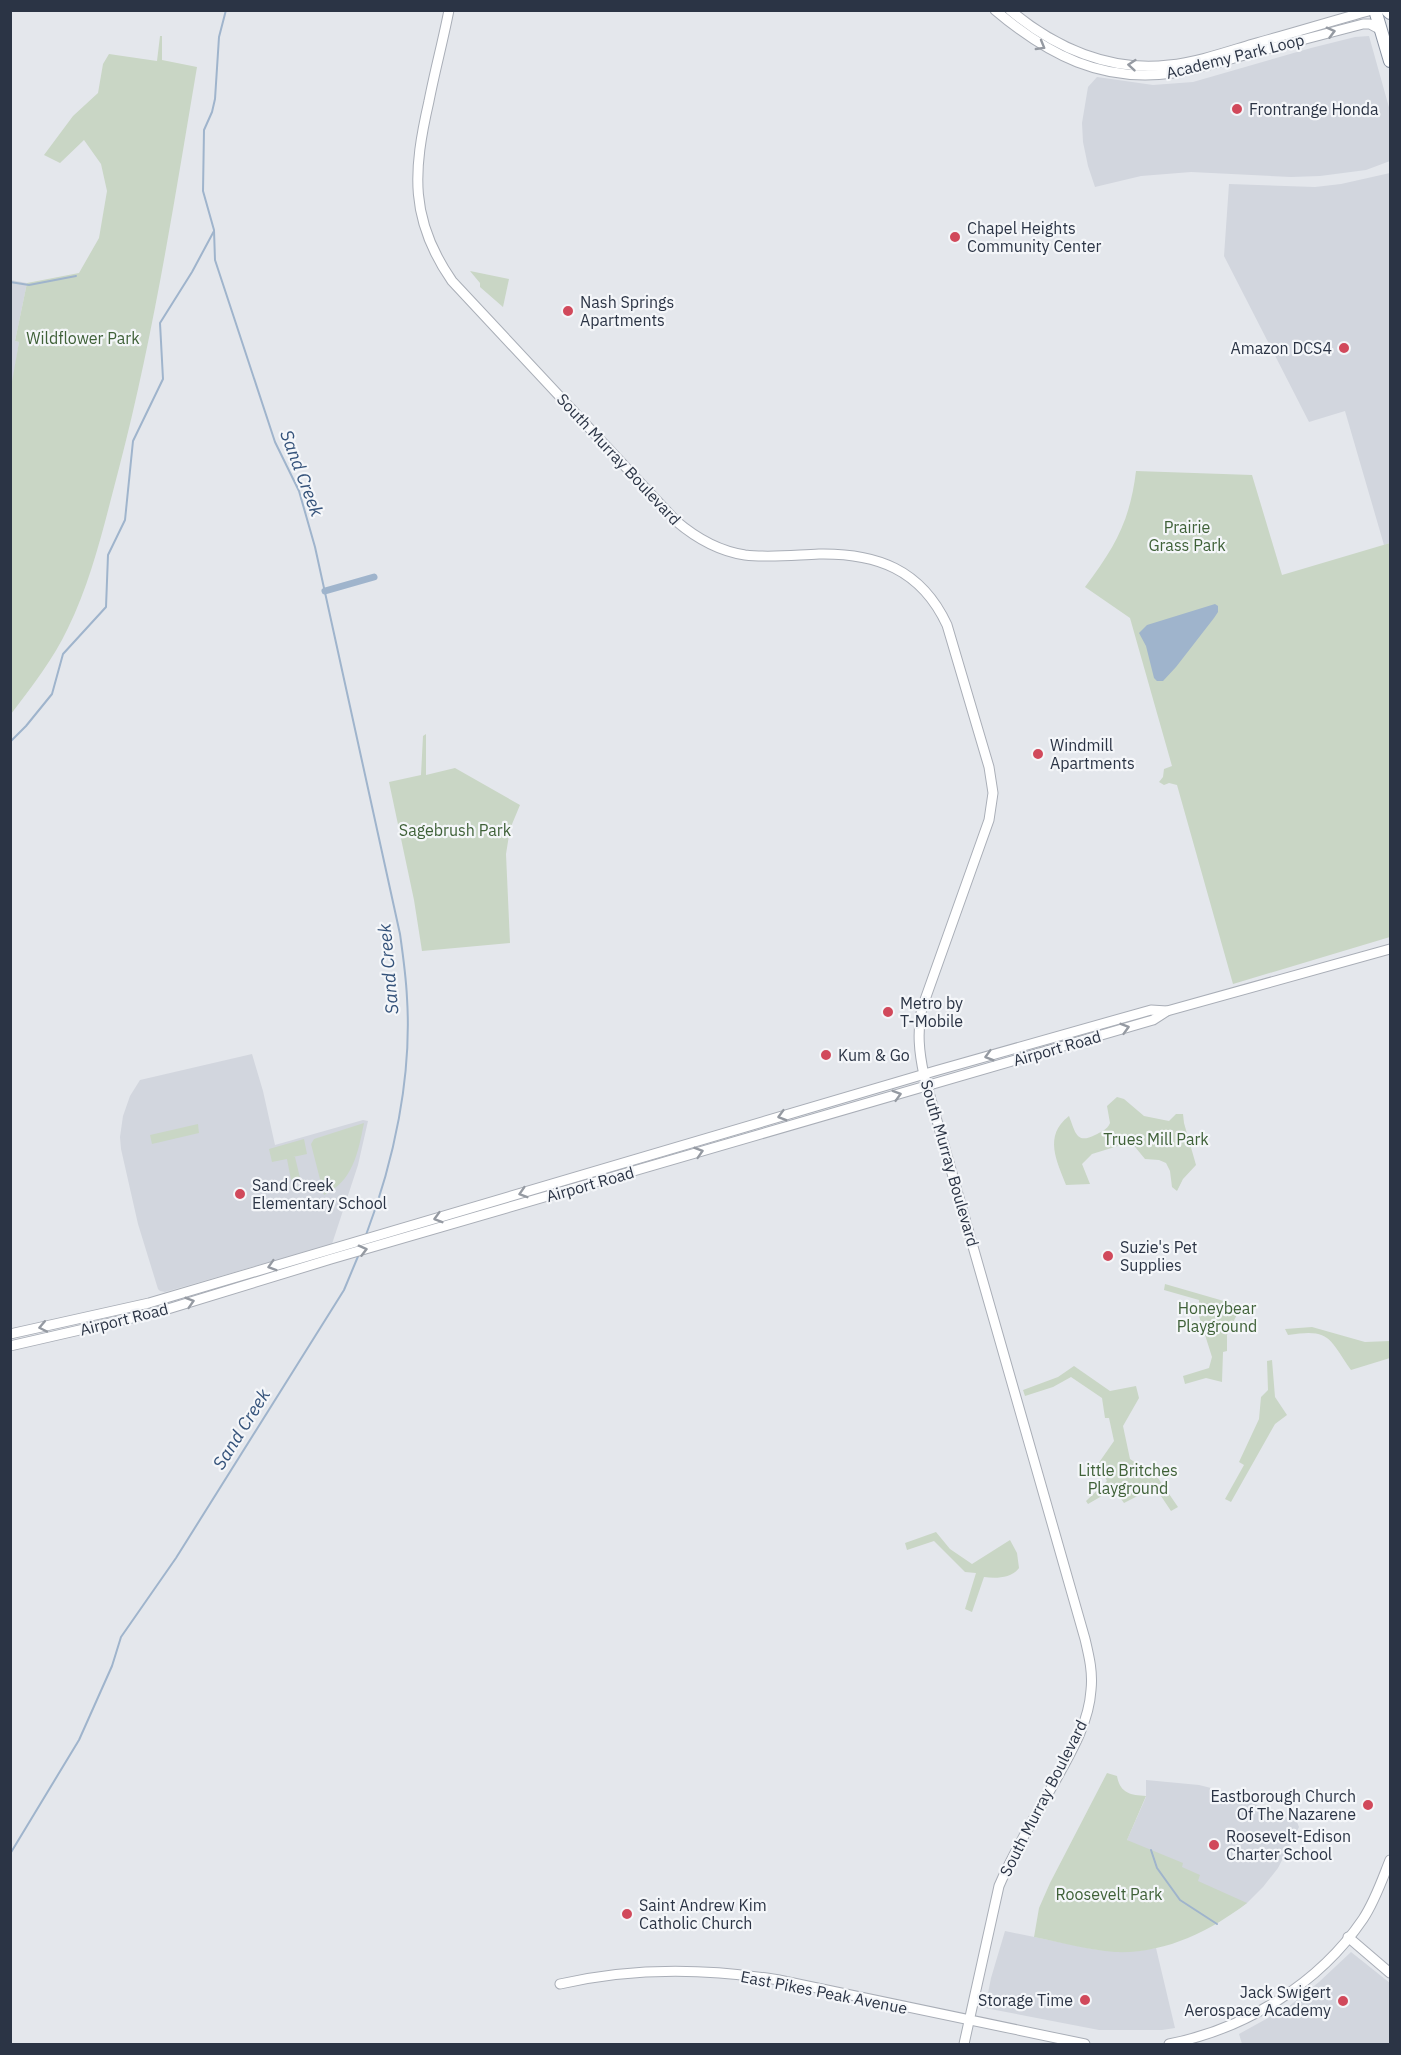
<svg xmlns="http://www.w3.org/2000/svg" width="1401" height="2055" font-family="'IBM Plex Sans',sans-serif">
<rect width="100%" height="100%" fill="#e4e7ec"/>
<g fill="#d2d6de">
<polygon points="1369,36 1390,111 1390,161 1366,170 1320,176 1291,177 1191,172 1141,176 1095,187 1088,166 1083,142 1082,123 1088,87 1097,77 1153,85 1193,82 1311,48 1355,37"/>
<polygon points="1390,173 1390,543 1384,545 1345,411 1309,422 1224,256 1229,184 1315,187 1341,184"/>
<polygon points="11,280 27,283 15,341 19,342 11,393"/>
<polygon points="252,1054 263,1091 275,1145 363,1120 368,1121 358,1165 332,1244 165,1292 160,1291 158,1289 138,1224 121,1149 120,1137 123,1116 130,1096 140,1080"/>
<polygon points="1146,1780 1199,1785 1227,1792 1297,1822 1299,1827 1278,1868 1263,1887 1247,1903 1226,1917 1127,1840 1146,1797"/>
<polygon points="1005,1931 1098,1950 1137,1951 1156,1948 1175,2028 1162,2030 1099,2030 985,2008 991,1978"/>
<polygon points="1351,1952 1390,1983 1390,2044 1242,2044 1239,2034 1288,2007 1319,1982"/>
</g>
<g fill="#c9d6c5">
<path d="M160,36H162V60L197,67C174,203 153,339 118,472C104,525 92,579 68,628C54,658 31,688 11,714L10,393L19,342L15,341L27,283L79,273L99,238L107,191L101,164L84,140L60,163L44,155L73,116L98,93L103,64L109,54L157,61Z"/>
<polygon points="470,271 509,279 503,307 480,287 480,283"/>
<path d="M1136,471L1252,475L1282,575L1390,543V937L1233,984L1177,785L1169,783L1164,785L1159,782L1163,777L1164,769L1172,766L1130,618L1085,587C1115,547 1130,521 1136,471Z"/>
<polygon points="426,734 426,775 455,768 520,805 510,829 506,854 510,943 422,951 414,900 389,782 421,775 423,736"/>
<path d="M1117,1097L1124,1099L1144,1116L1169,1121L1176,1114H1183L1184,1123L1196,1165L1183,1179L1177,1191L1172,1187L1170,1171L1166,1163L1159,1160L1145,1159L1131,1142L1092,1154L1082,1164L1090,1184L1066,1185C1057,1161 1043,1136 1069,1116C1075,1131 1076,1145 1095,1135C1101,1132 1107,1130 1110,1123L1107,1106Z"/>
<path d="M364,1123C358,1153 353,1181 324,1195L311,1144L314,1139Z"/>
<polygon points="198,1124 199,1133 152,1144 150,1135"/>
<polygon points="304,1139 307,1154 293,1157 295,1157 300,1178 291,1180 287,1159 272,1162 269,1149"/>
<polygon points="1165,1284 1241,1306 1227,1335 1227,1351 1223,1352 1222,1382 1206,1378 1185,1384 1183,1376 1209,1368 1212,1357 1199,1316 1199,1300 1164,1290"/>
<path d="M1312,1327L1365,1342L1390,1341V1359V1358L1351,1370C1329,1338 1330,1328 1288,1335L1285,1329Z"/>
<polygon points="1272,1360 1275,1397 1287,1415 1275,1424 1231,1502 1225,1499 1244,1465 1239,1462 1259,1419 1261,1397 1268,1390 1267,1361"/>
<polygon points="1074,1366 1110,1391 1136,1386 1139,1398 1123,1426 1130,1459 1158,1478 1178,1507 1171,1511 1155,1487 1124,1503 1114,1489 1088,1504 1086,1501 1107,1481 1098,1464 1114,1441 1109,1418 1105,1418 1102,1398 1071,1377 1053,1387 1025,1396 1023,1390 1058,1377"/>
<path d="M936,1532L950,1549L972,1564L1010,1540L1017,1553L1019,1568C1012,1578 996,1579 984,1577L972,1612L965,1609L976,1573L965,1572L934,1541L907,1550L905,1543Z"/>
<path d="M1107,1773L1117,1776C1120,1793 1130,1795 1146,1796L1127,1840L1183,1863L1182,1867L1200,1875L1198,1881L1247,1903C1209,1932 1164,1954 1115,1952C1088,1950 1060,1942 1034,1937L1039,1908L1050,1883Z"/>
</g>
<polygon fill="#9fb4cc" points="1215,604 1218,606 1218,612 1214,618 1176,667 1163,681 1157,681 1154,678 1146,646 1139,633 1147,625"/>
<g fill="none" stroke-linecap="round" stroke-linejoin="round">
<g stroke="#9fb4cc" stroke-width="2">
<path d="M226,10L219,37L215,99L212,112L204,130L203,191L214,230L215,260L275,442L299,491L315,547L400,934C403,955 406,976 407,998C412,1077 394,1161 366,1235"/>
<polyline points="10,282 29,285 76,276"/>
<polyline points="10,742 26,726 52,694 63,654 106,607 108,555 125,520 133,441 163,379 160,323 192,272 214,231"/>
<polyline points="1151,1850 1157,1868 1180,1900 1217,1924"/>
<polyline points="10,1854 79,1740 112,1666 121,1637 176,1558 344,1290 359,1254"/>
</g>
<polyline stroke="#9fb4cc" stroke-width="7" points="325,591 374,577"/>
<defs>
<g id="secondary">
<path d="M449,10C443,41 435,70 429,101C413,171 409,219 452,281L676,521C696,538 718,551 745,555C769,558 794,555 819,554C876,553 921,569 947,625L989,767L993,793L989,820L922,1008C917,1032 919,1052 924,1075L1085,1639C1089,1656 1093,1672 1091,1690C1089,1721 1073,1749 1058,1776C1038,1812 1015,1848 999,1886L964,2044"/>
<path d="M995,10C1048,55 1102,83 1173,73C1200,69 1226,60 1252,53C1289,43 1326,34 1363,24H1370L1381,30"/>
<path d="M1010,10C1055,48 1110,72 1169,65C1198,62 1226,52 1253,44C1293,33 1332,21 1372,10"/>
<polyline points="10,1334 149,1303 935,1071 1151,1010 1167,1011"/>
<polyline points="10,1346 158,1312 331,1259 1153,1020 1167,1011 1390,949"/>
<polyline points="1348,1937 1390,1973"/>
<path d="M560,1984C633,1967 706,1968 779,1980L1085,2044"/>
<path d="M1169,2044C1245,2029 1319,1984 1363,1919C1375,1901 1382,1880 1390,1860"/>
</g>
<g id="highway">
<polyline points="1375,10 1390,61"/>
<polyline points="1387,10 1390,13"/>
</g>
</defs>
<use href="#secondary" stroke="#a9aeb7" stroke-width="11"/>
<use href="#highway" stroke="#8b94a3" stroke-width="14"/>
<use href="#secondary" stroke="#fff" stroke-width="9"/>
<use href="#highway" stroke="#fff" stroke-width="12"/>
</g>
<defs><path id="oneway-chevron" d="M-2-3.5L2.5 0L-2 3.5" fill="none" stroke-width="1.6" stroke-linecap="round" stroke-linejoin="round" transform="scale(1.5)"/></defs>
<g stroke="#959aa2">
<use href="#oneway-chevron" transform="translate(1331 32) rotate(-15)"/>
<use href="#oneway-chevron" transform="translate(1041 46) rotate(30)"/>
<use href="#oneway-chevron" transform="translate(1132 65) rotate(-175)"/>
<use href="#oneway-chevron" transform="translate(1125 1028) rotate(-16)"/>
<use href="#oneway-chevron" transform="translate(989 1056) rotate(164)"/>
<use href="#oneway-chevron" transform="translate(897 1095) rotate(-16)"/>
<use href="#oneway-chevron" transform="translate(782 1116) rotate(164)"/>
<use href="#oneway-chevron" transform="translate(699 1152) rotate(-17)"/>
<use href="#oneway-chevron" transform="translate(523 1193) rotate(163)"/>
<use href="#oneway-chevron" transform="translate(438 1218) rotate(164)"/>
<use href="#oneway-chevron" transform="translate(363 1250) rotate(-15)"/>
<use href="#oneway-chevron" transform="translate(272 1266) rotate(163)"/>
<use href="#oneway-chevron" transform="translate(190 1302) rotate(-17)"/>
<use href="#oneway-chevron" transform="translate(43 1327) rotate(168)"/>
</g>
<g fill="#d1495b" stroke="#f4f6f9" stroke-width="2">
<circle cx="1237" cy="109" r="6"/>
<circle cx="955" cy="237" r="6"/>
<circle cx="568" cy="311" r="6"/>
<circle cx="1344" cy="348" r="6"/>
<circle cx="1038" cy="754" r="6"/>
<circle cx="888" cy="1012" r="6"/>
<circle cx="826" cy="1055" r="6"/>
<circle cx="240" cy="1194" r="6"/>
<circle cx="1108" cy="1256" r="6"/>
<circle cx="1368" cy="1805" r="6"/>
<circle cx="1214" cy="1845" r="6"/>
<circle cx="627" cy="1914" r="6"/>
<circle cx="1085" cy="2000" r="6"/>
<circle cx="1343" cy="2001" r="6"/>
</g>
<g text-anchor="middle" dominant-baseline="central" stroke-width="4.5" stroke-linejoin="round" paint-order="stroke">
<g font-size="16" fill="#2b3445" stroke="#f4f6f9">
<text transform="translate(1235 56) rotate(-14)">Academy Park Loop</text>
<text transform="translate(619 459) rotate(47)">South Murray Boulevard</text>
<text transform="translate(1057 1048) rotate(-16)">Airport Road</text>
<text transform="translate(950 1163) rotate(74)">South Murray Boulevard</text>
<text transform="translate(590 1184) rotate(-16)">Airport Road</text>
<text transform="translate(124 1319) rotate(-14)">Airport Road</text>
<text transform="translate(1043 1798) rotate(-63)">South Murray Boulevard</text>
<text transform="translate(824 1992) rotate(11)">East Pikes Peak Avenue</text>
</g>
<g font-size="16" fill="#2b3445" stroke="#f4f6f9" text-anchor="start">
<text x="1249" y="109">Frontrange Honda</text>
<text x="967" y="228">Chapel Heights<tspan x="967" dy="18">Community Center</tspan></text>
<text x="580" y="302">Nash Springs<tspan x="580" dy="18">Apartments</tspan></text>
<text x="1332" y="348" text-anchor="end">Amazon DCS4</text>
<text x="1050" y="745">Windmill<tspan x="1050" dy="18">Apartments</tspan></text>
<text x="900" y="1003">Metro by<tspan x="900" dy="18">T-Mobile</tspan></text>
<text x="838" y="1055">Kum &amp; Go</text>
<text x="252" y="1185">Sand Creek<tspan x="252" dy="18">Elementary School</tspan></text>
<text x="1120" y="1247">Suzie's Pet<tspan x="1120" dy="18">Supplies</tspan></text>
<text x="1356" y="1796" text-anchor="end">Eastborough Church<tspan x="1356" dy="18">Of The Nazarene</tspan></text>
<text x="1226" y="1836">Roosevelt-Edison<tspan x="1226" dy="18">Charter School</tspan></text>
<text x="639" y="1905">Saint Andrew Kim<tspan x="639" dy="18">Catholic Church</tspan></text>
<text x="1331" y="1992" text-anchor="end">Jack Swigert<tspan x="1331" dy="18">Aerospace Academy</tspan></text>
<text x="1073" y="2000" text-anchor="end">Storage Time</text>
</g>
<g font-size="16" fill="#3f6138" stroke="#f4f6f9">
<text x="83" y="338">Wildflower Park</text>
<text x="1187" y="527">Prairie<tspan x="1187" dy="18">Grass Park</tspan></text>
<text x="455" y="830">Sagebrush Park</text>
<text x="1156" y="1139">Trues Mill Park</text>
<text x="1217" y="1308">Honeybear<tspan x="1217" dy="18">Playground</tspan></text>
<text x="1128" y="1470">Little Britches<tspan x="1128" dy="18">Playground</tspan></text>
<text x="1109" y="1894">Roosevelt Park</text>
</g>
<g font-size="18" font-style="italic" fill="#34527a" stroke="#f4f6f9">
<text transform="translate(302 473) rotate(69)">Sand Creek</text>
<text transform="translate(388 969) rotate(-95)">Sand Creek</text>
<text transform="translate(241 1429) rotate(-58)">Sand Creek</text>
</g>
</g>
<rect width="1401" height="2055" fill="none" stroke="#2b3445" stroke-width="24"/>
</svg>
